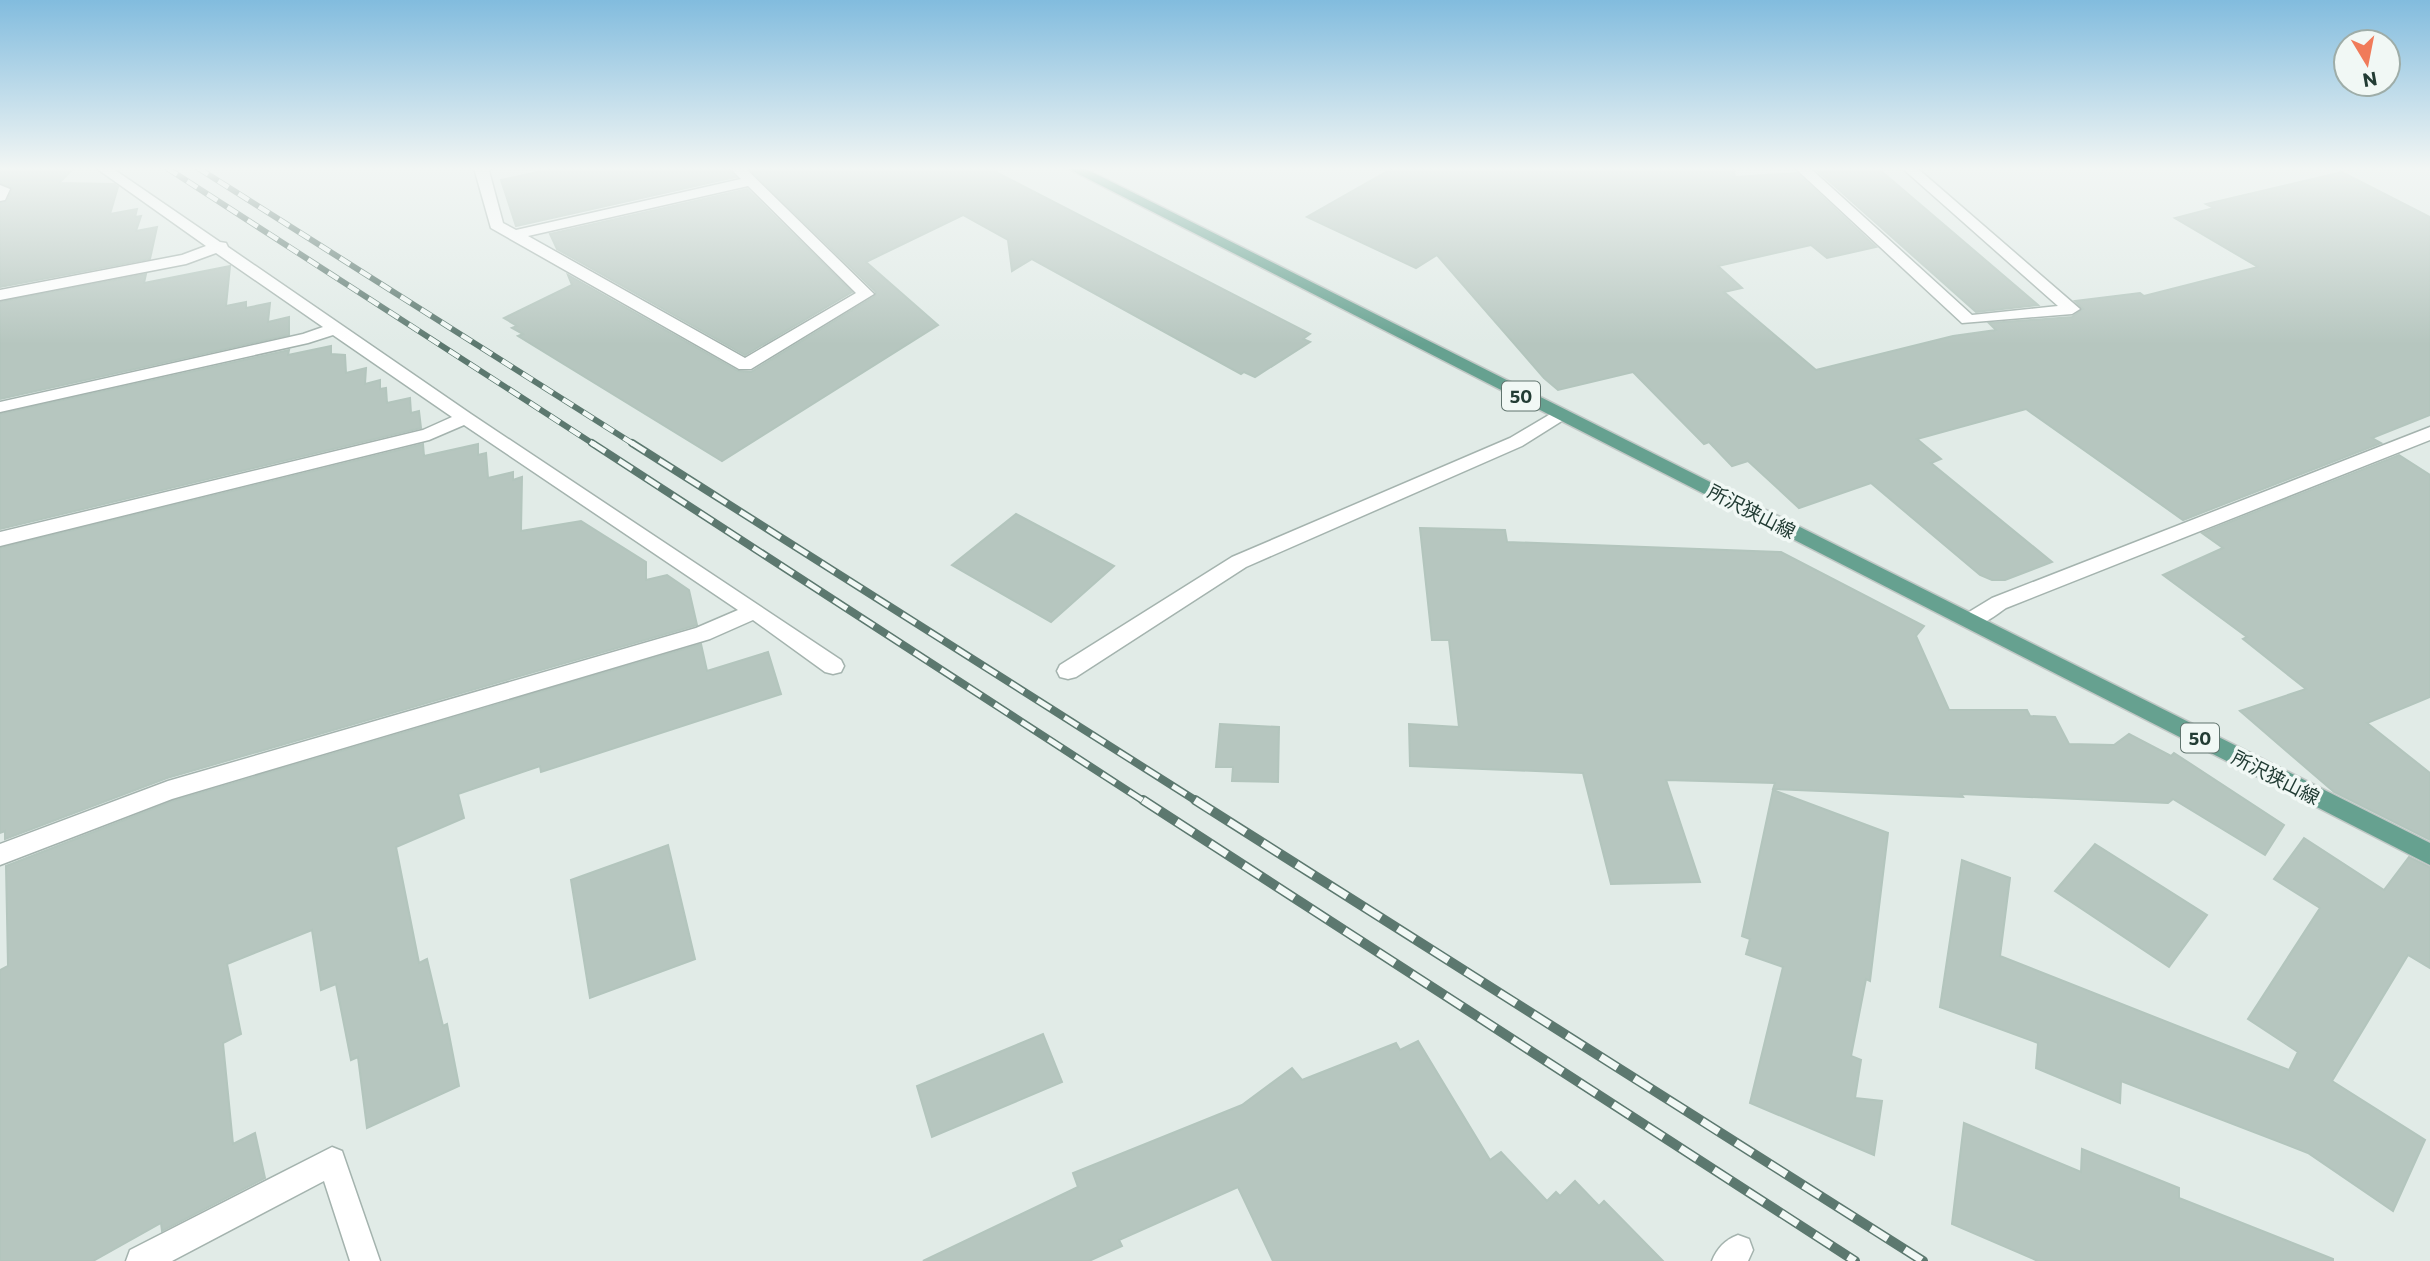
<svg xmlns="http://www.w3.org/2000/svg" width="2430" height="1261" font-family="Commissioner,'Noto Sans JP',sans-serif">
<rect width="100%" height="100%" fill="#e1ebe7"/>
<g fill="#b6c6bf" stroke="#b3c5bd" stroke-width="2">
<polygon points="0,168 74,168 59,183 114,184 118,187 110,214 137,209 135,217 141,216 136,231 157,227 150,259 0,287 0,203 7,201 12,188 0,183"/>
<polygon points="555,168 727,168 736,177 516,226 501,180"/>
<polygon points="748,168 988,168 1310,334 1303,339 1310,342 1255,377 1244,372 1241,374 1032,259 1012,271 1008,240 963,215 866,262 938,325 722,461 518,336 523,334 512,328 517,326 504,318 572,285 568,275 738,371 751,372 875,296 876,292"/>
<polygon points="1393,168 1734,168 1735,177 1797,173 1876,247 1827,258 1811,245 1718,266 1742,288 1724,292 1816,370 1953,336 1996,330 1989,323 2072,317 2083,309 2075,301 2140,293 2144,296 2258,267 2175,218 2214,208 2206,204 2342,172 2430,217 2430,415 2372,438 2381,443 2183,520 2026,409 1917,439 1941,459 1931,463 2052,562 2005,580 1992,580 1980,575 1871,483 1799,508 1748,461 1732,466 1709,442 1704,444 1633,372 1558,390 1544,378 1437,255 1416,268 1307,217"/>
<polygon points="1858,170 1865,172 1880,170 2038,305 1976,312 1819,172"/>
<polygon points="747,189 852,292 745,355 557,249 550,234"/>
<polygon points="230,266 226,306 246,302 246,308 270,303 268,322 289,317 289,335 0,399 0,302 146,274 144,283"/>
<polygon points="331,346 331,354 345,355 346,373 366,368 365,384 380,380 380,389 386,388 387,403 410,398 411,413 419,411 421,428 0,529 0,414 289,350 288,355"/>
<polygon points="423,444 424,456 478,444 478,455 486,453 488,478 513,472 513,480 522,477 521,531 581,521 646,562 646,580 667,575 689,590 697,625 167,778 5,839 5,831 0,833 0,548"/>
<polygon points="2399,455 2430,475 2430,697 2367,723 2430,773 2430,840 2334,792 2240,711 2306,689 2243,639 2247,637 2163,575 2223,548 2202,533"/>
<polygon points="1016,514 1114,566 1051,622 952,565"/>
<polygon points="1420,528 1505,530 1507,542 1781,552 1924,626 1916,636 1949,710 2027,710 2030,716 2055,717 2069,744 2114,745 2129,734 2171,756 2174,753 2284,825 2265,855 2173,799 2168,803 1961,794 1963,797 1773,789 1775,783 1666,780 1700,882 1611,884 1583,773 1410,766 1409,724 1459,727 1449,640 1432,640"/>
<polygon points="701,644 707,671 768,652 781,694 541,772 540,766 458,794 464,818 396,847 419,963 427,959 443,1026 447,1024 459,1086 367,1128 358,1057 351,1060 336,984 321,990 312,930 227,964 241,1034 223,1043 233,1144 255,1133 265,1178 162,1231 161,1223 93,1261 0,1261 0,970 8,966 6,866 173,801"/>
<polygon points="1220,724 1279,727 1278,782 1232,781 1233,767 1216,767"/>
<polygon points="1773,790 1888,833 1870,981 1866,979 1851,1056 1861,1060 1855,1098 1882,1101 1874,1155 1750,1103 1783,967 1746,954 1750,939 1742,936"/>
<polygon points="2304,838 2384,890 2409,857 2430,867 2430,968 2408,955 2332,1081 2425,1140 2393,1211 2308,1153 2121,1081 2120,1103 2036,1068 2038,1043 1940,1007 1962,860 2010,878 2000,956 2289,1070 2298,1052 2248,1019 2320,908 2274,879"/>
<polygon points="2095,844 2207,915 2169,967 2055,891"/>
<polygon points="668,845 695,959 590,998 571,880"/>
<polygon points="1043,1034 1062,1082 932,1137 917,1086"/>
<polygon points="1418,1041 1490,1160 1501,1152 1547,1201 1556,1192 1560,1196 1575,1181 1599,1206 1604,1201 1663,1261 1273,1261 1238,1187 1119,1240 1122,1246 1089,1261 923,1261 1078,1187 1073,1173 1242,1105 1292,1068 1302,1080 1396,1043 1400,1050"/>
<polygon points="1964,1123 2081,1172 2082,1149 2179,1188 2179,1198 2333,1259 2333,1261 2038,1261 1952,1224"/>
</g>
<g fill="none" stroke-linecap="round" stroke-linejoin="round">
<defs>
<g id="minor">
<polygon points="96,168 112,168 220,242 226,243 228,247 471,414 841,660 844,666 841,672 833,674 825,672 753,620 710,639 172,799 0,865 0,844 168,781 696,628 738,610 464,425 429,440 0,546 0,532 423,430 452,417 333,335 308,343 0,412 0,402 303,334 323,327 216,253 186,264 0,300 0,290 182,255 206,246"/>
<path d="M474,168H492L489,171L503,223L516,230L741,179L730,168H745L874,294L751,369H739L491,228ZM748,186L856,293L745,358L528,236Z"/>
<polygon points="1795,168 1810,168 1972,315 2058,306 1902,168 1917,168 2080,309 2072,314 1962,323"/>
<polygon points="0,185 10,189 5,200 0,201"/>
<polygon points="1559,409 1565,411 1568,415 1565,419 1522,446 1246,567 1076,677 1068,679 1060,677 1057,671 1060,665 1232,557 1510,438"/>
<path d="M2430,427V440L2006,608C1994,616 1979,630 1964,625L1961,620L1964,615L1992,598Z"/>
<polygon points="332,1147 342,1151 380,1261 350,1261 324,1181 172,1261 126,1261 130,1250"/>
<path d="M1738,1235L1749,1239L1753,1250L1748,1261H1712C1717,1248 1725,1240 1738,1235Z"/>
</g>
<polygon id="major" points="1067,168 1084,168 2430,843 2430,865"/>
</defs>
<use href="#minor" stroke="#a4b3ae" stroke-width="3"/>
<use href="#major" stroke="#c1c8c6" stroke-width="3"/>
<use href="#minor" fill="#fff" fill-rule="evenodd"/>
<use href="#major" fill="#66a190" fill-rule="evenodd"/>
<defs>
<g id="rail-far2">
<polyline points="167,168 595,445"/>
<polyline points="198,168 635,445"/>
</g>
<g id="rail-far1">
<polyline points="592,443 1145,802"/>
<polyline points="632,443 1198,802"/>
</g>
<g id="rail">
<polyline points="1143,800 1855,1261"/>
<polyline points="1195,800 1923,1261"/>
</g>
</defs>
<use href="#rail-far2" stroke="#5c786f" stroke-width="6"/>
<use href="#rail-far1" stroke="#5c786f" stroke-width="8"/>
<use href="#rail" stroke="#5c786f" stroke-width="10"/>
<use href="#rail-far2" stroke="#f1f8f5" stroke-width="4.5" stroke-dasharray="12" stroke-linecap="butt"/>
<use href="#rail-far1" stroke="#f1f8f5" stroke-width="5" stroke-dasharray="16" stroke-linecap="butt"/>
<use href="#rail" stroke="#f1f8f5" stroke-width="7" stroke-dasharray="20" stroke-linecap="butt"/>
</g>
<linearGradient id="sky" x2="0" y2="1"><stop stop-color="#82bcde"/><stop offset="0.49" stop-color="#f2f6f4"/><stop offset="1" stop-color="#f2f6f4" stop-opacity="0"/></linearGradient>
<rect width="2430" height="344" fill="url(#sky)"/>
<g text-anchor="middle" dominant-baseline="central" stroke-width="7" stroke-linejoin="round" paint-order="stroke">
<g fill="#f1f8f5" stroke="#60746e" stroke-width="2">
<rect x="1502" y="381.5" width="38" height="29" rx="5"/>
<rect x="2181" y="723.5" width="38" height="29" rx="5"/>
</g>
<g font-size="18" font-weight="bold" fill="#223c34">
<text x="1521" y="396">50</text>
<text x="2200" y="738">50</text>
</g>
<g font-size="19" fill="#223c34" stroke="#f1f8f5">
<text transform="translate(1752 511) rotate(27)">所沢狭山線</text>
<text transform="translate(2276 777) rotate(27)">所沢狭山線</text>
</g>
</g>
<g transform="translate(2367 63) rotate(170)"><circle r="33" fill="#f1f8f5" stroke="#9eada8" stroke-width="2"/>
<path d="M0-5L12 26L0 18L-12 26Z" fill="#f07b5a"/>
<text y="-10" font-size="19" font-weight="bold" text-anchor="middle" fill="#223c34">N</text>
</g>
</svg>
